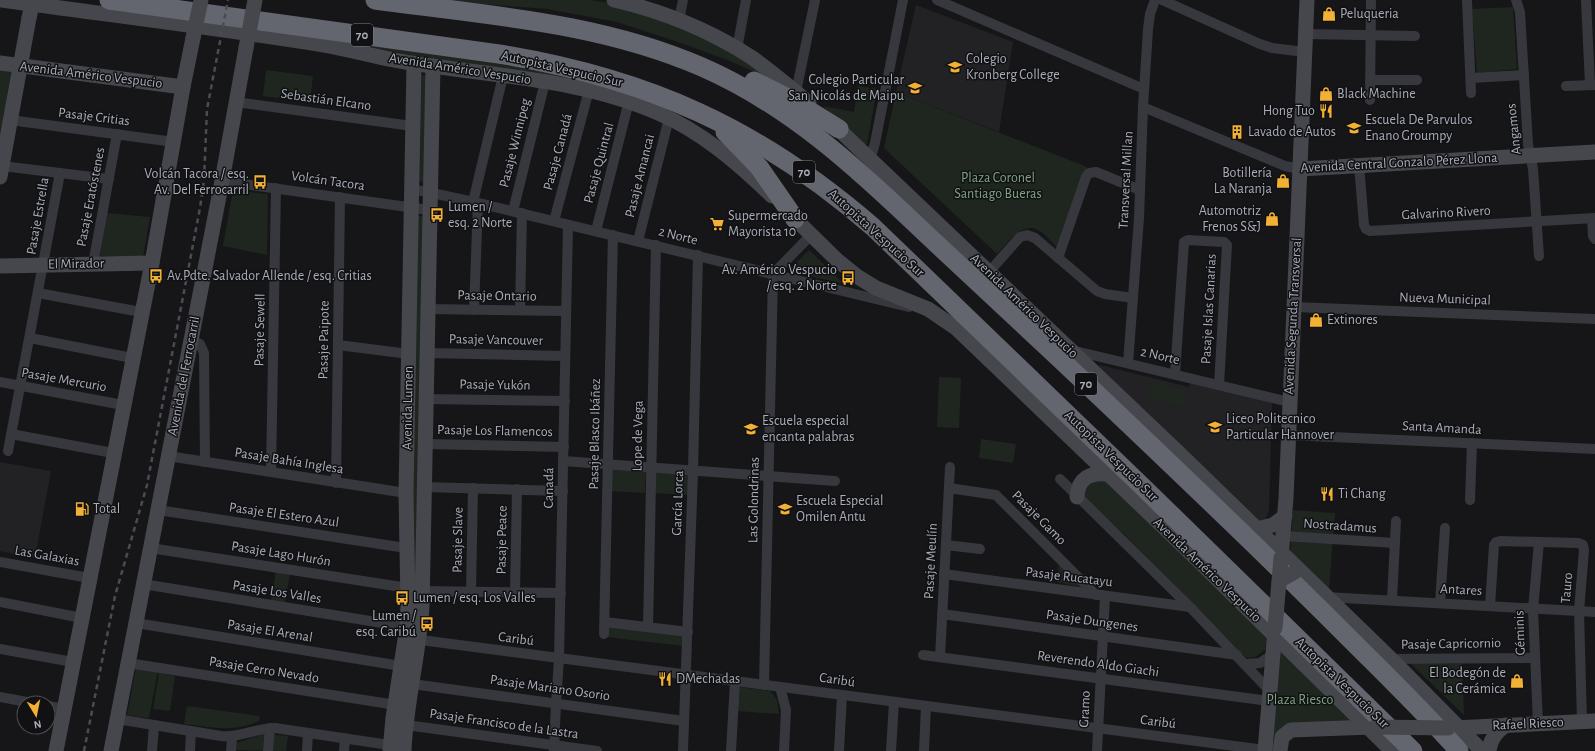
<svg xmlns="http://www.w3.org/2000/svg" width="1595" height="751" font-family="'Alegreya Sans',sans-serif">
<rect width="100%" height="100%" fill="#161618"/>
<g fill="#222225">
<polygon points="916,5 1013,42 999,132 896,92"/>
<polygon points="1100,365 1189,387 1190,383 1272,402 1269,511 1265,520 1260,523 1097,368"/>
<polygon points="0,462 51,471 35,558 0,551"/>
</g>
<g fill="#1e261f">
<path d="M448,0H589C626,4 667,17 700,34C729,49 758,68 786,86L730,61L678,42L617,22L547,9L447,1Z"/>
<polygon points="1513,7 1517,69 1477,73 1472,9"/>
<polygon points="342,41 478,55 608,86 405,54"/>
<polygon points="0,69 14,71 0,140"/>
<polygon points="266,70 313,76 310,102 263,96"/>
<polygon points="418,75 427,76 425,182 417,181"/>
<polygon points="858,86 877,89 867,144 862,146 823,106 854,112"/>
<path d="M896,92L1087,167L1059,250C1053,244 1046,234 1038,230C1022,221 1006,245 997,254L884,148Z"/>
<polygon points="233,190 268,194 267,255 223,246"/>
<polygon points="107,213 150,217 143,257 100,256"/>
<polygon points="415,215 424,217 417,602 412,591"/>
<polygon points="809,250 844,284 788,271"/>
<polygon points="939,377 961,378 959,428 937,427"/>
<polygon points="1151,382 1188,391 1183,406 1148,398"/>
<polygon points="981,439 1016,444 1013,463 979,458"/>
<polygon points="611,468 646,470 645,493 610,491"/>
<polygon points="655,470 690,472 688,495 653,493"/>
<polygon points="1104,477 1267,635 1265,650 1255,657 1246,658 1124,534 1085,500 1084,496 1088,483"/>
<polygon points="1293,510 1335,513 1329,589 1290,553"/>
<polygon points="1059,563 1086,588 1057,582"/>
<polygon points="276,571 290,574 285,602 271,600"/>
<polygon points="608,624 685,633 683,646 606,637"/>
<polygon points="1279,644 1358,722 1272,736"/>
<polygon points="1410,663 1462,664 1464,715"/>
<polygon points="136,667 158,670 149,718 127,715"/>
<polygon points="159,673 175,676 170,711 153,709"/>
<polygon points="739,687 770,691 777,700 779,714 737,711"/>
<path d="M187,706L260,716L259,721C233,733 211,727 184,724Z"/>
<polygon points="264,734 288,736 286,751 236,750 236,743"/>
</g>
<g fill="none" stroke-linecap="round" stroke-linejoin="round">
<g stroke="#37383d" stroke-width="10">
<polyline points="937,0 1144,89"/>
<polyline points="1162,0 1260,44 1272,48 1305,52"/>
<polyline points="1467,0 1471,93"/>
<polyline points="1516,0 1520,12 1528,144 1533,169 1539,256"/>
<polyline points="1586,0 1590,85"/>
<polyline points="679,20 683,0"/>
<polyline points="1306,34 1415,36"/>
<polyline points="737,49 746,0"/>
<polyline points="1471,78 1524,75"/>
<polyline points="1370,80 1417,80"/>
<polyline points="1566,86 1595,85"/>
<polyline points="796,92 815,0"/>
<polyline points="1370,100 1371,0"/>
<polyline points="236,102 412,126"/>
<polyline points="1143,107 1285,166 1300,169"/>
<polyline points="10,120 174,142"/>
<polyline points="870,160 875,143 903,0"/>
<polyline points="1359,165 1364,225 1366,229 1370,231 1595,218"/>
<polyline points="2,166 109,179"/>
<polyline points="222,181 429,210"/>
<polyline points="412,190 423,191 478,203 909,307"/>
<polyline points="473,202 503,76"/>
<polyline points="513,211 545,82"/>
<polyline points="1592,219 1593,236 1595,239"/>
<polyline points="554,221 589,90"/>
<polyline points="596,231 629,101"/>
<polyline points="638,241 669,118"/>
<polyline points="1058,258 1086,177 1089,173 1096,172 1140,190"/>
<polyline points="93,264 117,134"/>
<polyline points="989,272 1020,237 1027,235 1035,238 1097,291 1105,294 1133,298"/>
<polyline points="38,293 141,312"/>
<polyline points="1294,307 1595,319"/>
<polyline points="428,309 566,311"/>
<polyline points="474,310 478,203"/>
<polyline points="520,310 522,213"/>
<polyline points="30,338 132,358"/>
<polyline points="191,340 200,344 204,353 205,462"/>
<polyline points="338,345 409,354"/>
<polyline points="1071,350 1289,402"/>
<polyline points="427,353 565,356"/>
<polyline points="1128,363 1139,218 1143,107 1148,29 1150,14 1155,0"/>
<polyline points="1175,374 1184,242 1188,240 1224,242 1227,245 1219,385"/>
<polyline points="0,382 123,405"/>
<polyline points="426,399 565,401"/>
<polyline points="11,434 113,453"/>
<polyline points="1288,435 1595,449"/>
<polyline points="425,444 564,447"/>
<polyline points="8,451 60,173"/>
<polyline points="168,456 406,493"/>
<polyline points="563,461 835,481"/>
<polyline points="271,472 276,188"/>
<polyline points="1060,479 1190,607 1270,691"/>
<polyline points="336,483 340,197"/>
<polyline points="424,487 563,491"/>
<polyline points="949,488 996,495 1096,595"/>
<polyline points="1470,500 1472,443"/>
<polyline points="158,510 406,548"/>
<polyline points="1283,536 1395,543"/>
<polyline points="946,545 980,549"/>
<polyline points="150,548 408,588"/>
<polyline points="0,562 89,578"/>
<polyline points="944,574 1190,607"/>
<polyline points="143,584 407,627"/>
<polyline points="422,591 561,593"/>
<polyline points="471,591 473,488"/>
<polyline points="515,592 517,489"/>
<polyline points="1326,597 1595,612"/>
<polyline points="1392,600 1396,521"/>
<polyline points="0,602 82,618"/>
<polyline points="1440,603 1445,528"/>
<polyline points="1490,606 1494,545 1496,542 1500,541 1578,543 1583,545 1584,550 1579,611 1582,722"/>
<polyline points="942,614 1237,655"/>
<polyline points="605,622 688,632"/>
<polyline points="136,623 401,666"/>
<polyline points="648,627 656,245"/>
<polyline points="604,634 613,235"/>
<polyline points="413,639 1265,750"/>
<polyline points="0,649 73,662"/>
<polyline points="923,655 1269,701"/>
<polyline points="940,657 950,467"/>
<polyline points="1391,659 1535,658"/>
<polyline points="128,663 396,705"/>
<polyline points="1246,664 1260,663 1272,655"/>
<polyline points="412,684 684,721"/>
<polyline points="764,685 773,274 811,235"/>
<polyline points="780,687 786,710 784,751"/>
<polyline points="0,697 32,703"/>
<polyline points="48,706 64,709"/>
<path d="M117,719L221,736C240,738 256,728 275,728L396,746"/>
<polyline points="1538,724 1533,609 1539,542"/>
<polyline points="406,725 597,751"/>
<polyline points="152,751 154,725"/>
<polyline points="190,751 191,731"/>
<polyline points="231,751 232,737"/>
<polyline points="268,751 270,728"/>
<polyline points="307,751 308,733"/>
<polyline points="344,751 345,738"/>
<polyline points="554,751 556,703 559,659 568,225"/>
<polyline points="683,751 693,471 698,255"/>
<polyline points="731,751 735,681"/>
<polyline points="839,751 842,695"/>
<polyline points="891,751 894,702"/>
<polyline points="924,751 926,706"/>
<polyline points="1097,751 1105,596"/>
</g>
<g stroke="#45474d" stroke-width="15">
<path d="M2,0C110,15 217,28 324,45C354,50 382,59 412,63C494,76 581,79 658,113C702,132 738,163 772,196"/>
<path d="M614,0C662,11 709,30 751,57C771,71 790,87 809,103"/>
<polyline points="0,63 183,87"/>
<polyline points="831,122 1182,456 1391,659 1482,751"/>
<polyline points="1300,169 1595,152"/>
<polyline points="0,177 29,18"/>
<polyline points="788,212 837,260 858,277 876,288 928,309 956,328 1200,562 1392,751"/>
<polyline points="0,266 152,263"/>
<path d="M1077,497C1078,478 1090,472 1108,474"/>
<polyline points="1257,529 1273,525 1285,516"/>
<polyline points="1281,558 1286,498 1307,0"/>
<polyline points="1454,728 1595,721"/>
<polyline points="56,751 152,263 183,87 193,38"/>
<polyline points="111,751 222,181 246,48"/>
<polyline points="390,751 393,718 407,627 408,605 406,493 414,64"/>
<path d="M404,751C406,702 419,655 422,606L433,66"/>
<polyline points="1265,751 1275,629"/>
<polyline points="1280,751 1282,737 1291,730 1372,727"/>
<path d="M1489,751C1490,739 1497,731 1506,725"/>
</g>
<g stroke="#63666e" stroke-width="19">
<path d="M109,0L499,54C647,78 759,128 873,227L1145,489L1413,751"/>
<path d="M375,0C485,15 599,22 702,67C789,105 857,168 925,233C970,275 1015,317 1060,359C1152,446 1245,534 1335,624C1377,666 1420,707 1459,751"/>
<polyline points="754,81 794,101 839,129"/>
<polyline points="725,132 759,167 795,219"/>
</g>
<polyline stroke="#4a4c52" stroke-width="2.5" stroke-dasharray="5 4" stroke-linecap="butt" points="84,751 115,596 147,485 200,208 204,180 207,109 228,0"/>
<g stroke="#45474d" stroke-width="15">
<polyline points="29,18 33,0"/>
<polyline points="193,38 201,0"/>
<polyline points="246,48 255,0"/>
<polyline points="1279,582 1284,578 1295,572"/>
<polyline points="1275,628 1281,558"/>
<polyline points="1375,727 1448,728"/>
</g>
</g>
<defs>
<symbol id="shop-bare" viewBox="-9 -9 18 18"><path d="M-5-2.5h2.3a2.7 3.5 0 0 1 5.4 0H5L5.5 6h-11ZM-1.5-2.5h3a1.5 2.3 0 0 0-3 0Z" fill="#f2b134" stroke="#111113" stroke-width="2.5" paint-order="stroke"/></symbol>
<symbol id="school-bare" viewBox="-9 -9 18 18"><path d="M0-5L7-2L0 1L-7-2ZM-4 1L0 2.5L4 1V4Q0 6-4 4Z" fill="#f2b134" stroke="#111113" stroke-width="2.5" paint-order="stroke"/></symbol>
<symbol id="restaurant-bare" viewBox="-9 -9 18 18"><path d="M-5-6h1v4h1v-4h1v4h1v-4h1v5L-1.5 .5V6h-2V.5L-5-1ZM5-6V6H3V1.5H1.5Q1.5-4 5-6Z" fill="#f2b134" stroke="#111113" stroke-width="2.5" paint-order="stroke"/></symbol>
<symbol id="building-bare" viewBox="-9 -9 18 18"><path d="M-4-6H4V6H1V3H-1V6H-4ZM-2.5-4.3h1.7v1.8h-1.7ZM.8-4.3h1.7v1.8H.8ZM-2.5-1h1.7V.8h-1.7ZM.8-1h1.7V.8H.8Z" fill="#f2b134" stroke="#111113" stroke-width="2.5" paint-order="stroke"/></symbol>
<symbol id="bus-bare" viewBox="-9 -9 18 18"><path d="M-5-6H5V4H4V6H2V4H-2V6H-4V4H-5ZM-3.5-4V0h7V-4ZM-3.5 1.2v1.5H-2V1.2ZM2 1.2v1.5H3.5V1.2Z" fill="#f2b134" stroke="#111113" stroke-width="2.5" paint-order="stroke"/></symbol>
<symbol id="supermarket-bare" viewBox="-9 -9 18 18"><path d="M-6-5.5h2.5l.6 2H6L4.5 2H-2.5L-4.4-4H-6ZM-1.5 3.2a1.3 1.3 0 1 0 .1 0ZM3 3.2a1.3 1.3 0 1 0 .1 0Z" fill="#f2b134" stroke="#111113" stroke-width="2.5" paint-order="stroke"/></symbol>
<symbol id="fuel-bare" viewBox="-9 -9 18 18"><path d="M-5.5-6h7V0h2V4h1.3V-2.5L3-4.5l.8-.8L6-3V5H2.5V1h-1V6h-7ZM-4.2-4.7v3.2H.2V-4.7Z" fill="#f2b134" stroke="#111113" stroke-width="2.5" paint-order="stroke"/></symbol>
</defs>
<g fill-rule="evenodd">
<use href="#shop-bare" x="1319" y="4" width="20" height="20"/>
<use href="#school-bare" x="945" y="57" width="20" height="20"/>
<use href="#school-bare" x="905" y="78" width="20" height="20"/>
<use href="#shop-bare" x="1316" y="84" width="20" height="20"/>
<use href="#restaurant-bare" x="1316" y="101" width="20" height="20"/>
<use href="#school-bare" x="1344" y="118" width="20" height="20"/>
<use href="#building-bare" x="1227" y="122" width="20" height="20"/>
<use href="#shop-bare" x="1273" y="171" width="20" height="20"/>
<use href="#bus-bare" x="250" y="172" width="20" height="20"/>
<use href="#bus-bare" x="427" y="205" width="20" height="20"/>
<use href="#shop-bare" x="1262" y="209" width="20" height="20"/>
<use href="#supermarket-bare" x="707" y="214" width="20" height="20"/>
<use href="#bus-bare" x="146" y="266" width="20" height="20"/>
<use href="#bus-bare" x="838" y="268" width="20" height="20"/>
<use href="#shop-bare" x="1306" y="310" width="20" height="20"/>
<use href="#school-bare" x="1205" y="417" width="20" height="20"/>
<use href="#school-bare" x="741" y="419" width="20" height="20"/>
<use href="#restaurant-bare" x="1317" y="484" width="20" height="20"/>
<use href="#fuel-bare" x="72" y="499" width="20" height="20"/>
<use href="#school-bare" x="775" y="499" width="20" height="20"/>
<use href="#bus-bare" x="392" y="588" width="20" height="20"/>
<use href="#bus-bare" x="417" y="614" width="20" height="20"/>
<use href="#restaurant-bare" x="655" y="669" width="20" height="20"/>
<use href="#shop-bare" x="1507" y="671" width="20" height="20"/>
</g>
<g text-anchor="middle" dominant-baseline="central" stroke-width="3" stroke-linejoin="round" paint-order="stroke">
<g fill="#111113" stroke="#7b7e86" stroke-width="1">
<rect x="351" y="24" width="22" height="22" rx="3"/>
<rect x="793" y="161" width="22" height="22" rx="3"/>
<rect x="1075" y="373" width="22" height="22" rx="3"/>
</g>
<g font-size="13" font-weight="bold" fill="#a8adb8">
<text x="362" y="35">70</text>
<text x="804" y="172">70</text>
<text x="1086" y="384">70</text>
</g>
<g font-size="14" fill="#a8adb8" stroke="#111113" text-anchor="start">
<text x="1340" y="14">Peluqueria</text>
<text x="966" y="59">Colegio<tspan x="966" dy="16">Kronberg College</tspan></text>
<text x="904" y="80" text-anchor="end">Colegio Particular<tspan x="904" dy="16">San Nicolás de Maipu</tspan></text>
<text x="1337" y="94">Black Machine</text>
<text x="1315" y="111" text-anchor="end">Hong Tuo</text>
<text x="1365" y="120">Escuela De Parvulos<tspan x="1365" dy="16">Enano Groumpy</tspan></text>
<text x="1248" y="132">Lavado de Autos</text>
<text x="1272" y="173" text-anchor="end">Botillería<tspan x="1272" dy="16">La Naranja</tspan></text>
<text x="249" y="174" text-anchor="end">Volcán Tacora / esq.<tspan x="249" dy="16">Av. Del Ferrocarril</tspan></text>
<text x="448" y="207">Lumen /<tspan x="448" dy="16">esq. 2 Norte</tspan></text>
<text x="1261" y="211" text-anchor="end">Automotriz<tspan x="1261" dy="16">Frenos S&amp;J</tspan></text>
<text x="728" y="216">Supermercado<tspan x="728" dy="16">Mayorista 10</tspan></text>
<text x="837" y="270" text-anchor="end">Av. Américo Vespucio<tspan x="837" dy="16">/ esq. 2 Norte</tspan></text>
<text x="167" y="276">Av.Pdte. Salvador Allende / esq. Critias</text>
<text x="1327" y="320">Extinores</text>
<text x="1226" y="419">Liceo Politecnico<tspan x="1226" dy="16">Particular Hannover</tspan></text>
<text x="762" y="421">Escuela especial<tspan x="762" dy="16">encanta palabras</tspan></text>
<text x="1338" y="494">Ti Chang</text>
<text x="796" y="501">Escuela Especial<tspan x="796" dy="16">Omilen Antu</tspan></text>
<text x="93" y="509">Total</text>
<text x="413" y="598">Lumen / esq. Los Valles</text>
<text x="416" y="616" text-anchor="end">Lumen /<tspan x="416" dy="16">esq. Caribú</tspan></text>
<text x="1506" y="673" text-anchor="end">El Bodegón de<tspan x="1506" dy="16">la Cerámica</tspan></text>
<text x="676" y="679">DMechadas</text>
</g>
<g font-size="14" fill="#a8adb8" stroke="#111113">
<text transform="translate(460 69) rotate(9)">Avenida Américo Vespucio</text>
<text transform="translate(562 69) rotate(13)">Autopista Vespucio Sur</text>
<text transform="translate(91 75) rotate(7)">Avenida Américo Vespucio</text>
<text transform="translate(326 100) rotate(8)">Sebastián Elcano</text>
<text transform="translate(94 117) rotate(7)">Pasaje Critias</text>
<text transform="translate(1514 129) rotate(-96)">Angamos</text>
<text transform="translate(515 143) rotate(-76)">Pasaje Winnipeg</text>
<text transform="translate(558 152) rotate(-75)">Pasaje Canadá</text>
<text transform="translate(599 163) rotate(-75)">Pasaje Quintral</text>
<text transform="translate(1399 163) rotate(-3)">Avenida Central Gonzalo Pérez Llona</text>
<text transform="translate(640 176) rotate(-76)">Pasaje Amancai</text>
<text transform="translate(1126 180) rotate(-87)">Transversal Millan</text>
<text transform="translate(328 181) rotate(8)">Volcán Tacora</text>
<text transform="translate(91 197) rotate(-79)">Pasaje Eratóstenes</text>
<text transform="translate(1446 213) rotate(-3)">Galvarino Rivero</text>
<text transform="translate(38 216) rotate(-80)">Pasaje Estrella</text>
<text transform="translate(876 233) rotate(42)">Autopista Vespucio Sur</text>
<text transform="translate(678 236) rotate(14)">2 Norte</text>
<text transform="translate(76 264) rotate(-1)">El Mirador</text>
<text transform="translate(497 296) rotate(1)">Pasaje Ontario</text>
<text transform="translate(1445 299) rotate(2)">Nueva Municipal</text>
<text transform="translate(1024 306) rotate(44)">Avenida Américo Vespucio</text>
<text transform="translate(1209 309) rotate(-87)">Pasaje Islas Canarias</text>
<text transform="translate(1293 316) rotate(-87)">Avenida Segunda Transversal</text>
<text transform="translate(260 330) rotate(-89)">Pasaje Sewell</text>
<text transform="translate(324 340) rotate(-89)">Pasaje Paipote</text>
<text transform="translate(496 340) rotate(1)">Pasaje Vancouver</text>
<text transform="translate(1160 356) rotate(13)">2 Norte</text>
<text transform="translate(184 376) rotate(-79)">Avenida del Ferrocarril</text>
<text transform="translate(64 380) rotate(10)">Pasaje Mercurio</text>
<text transform="translate(495 385) rotate(1)">Pasaje Yukón</text>
<text transform="translate(408 408) rotate(-89)">Avenida Lumen</text>
<text transform="translate(1442 428) rotate(3)">Santa Amanda</text>
<text transform="translate(495 431) rotate(1)">Pasaje Los Flamencos</text>
<text transform="translate(595 434) rotate(-89)">Pasaje Blasco Ibáñez</text>
<text transform="translate(638 436) rotate(-89)">Lope de Vega</text>
<text transform="translate(1111 456) rotate(44)">Autopista Vespucio Sur</text>
<text transform="translate(289 461) rotate(9)">Pasaje Bahía Inglesa</text>
<text transform="translate(549 488) rotate(-89)">Canadá</text>
<text transform="translate(754 500) rotate(-89)">Las Golondrinas</text>
<text transform="translate(678 503) rotate(-88)">García Lorca</text>
<text transform="translate(284 515) rotate(8)">Pasaje El Estero Azul</text>
<text transform="translate(1039 518) rotate(45)">Pasaje Gamo</text>
<text transform="translate(1340 526) rotate(4)">Nostradamus</text>
<text transform="translate(458 540) rotate(-89)">Pasaje Slave</text>
<text transform="translate(502 540) rotate(-89)">Pasaje Peace</text>
<text transform="translate(281 554) rotate(9)">Pasaje Lago Hurón</text>
<text transform="translate(47 556) rotate(10)">Las Galaxias</text>
<text transform="translate(931 561) rotate(-87)">Pasaje Meulín</text>
<text transform="translate(1207 570) rotate(44)">Avenida Américo Vespucio</text>
<text transform="translate(1069 577) rotate(7)">Pasaje Rucatayu</text>
<text transform="translate(1567 588) rotate(-85)">Tauro</text>
<text transform="translate(1461 590) rotate(3)">Antares</text>
<text transform="translate(277 592) rotate(9)">Pasaje Los Valles</text>
<text transform="translate(1092 621) rotate(8)">Pasaje Dungenes</text>
<text transform="translate(270 631) rotate(9)">Pasaje El Arenal</text>
<text transform="translate(1520 633) rotate(-92)">Géminis</text>
<text transform="translate(516 639) rotate(7)">Caribú</text>
<text transform="translate(1451 644) rotate(-1)">Pasaje Capricornio</text>
<text transform="translate(1098 664) rotate(8)">Reverendo Aldo Giachi</text>
<text transform="translate(264 670) rotate(9)">Pasaje Cerro Nevado</text>
<text transform="translate(837 680) rotate(8)">Caribú</text>
<text transform="translate(1342 683) rotate(44)">Autopista Vespucio Sur</text>
<text transform="translate(550 688) rotate(8)">Pasaje Mariano Osorio</text>
<text transform="translate(1085 709) rotate(-87)">Gramo</text>
<text transform="translate(1158 722) rotate(7)">Caribú</text>
<text transform="translate(504 724) rotate(8)">Pasaje Francisco de la Lastra</text>
<text transform="translate(1528 724) rotate(-3)">Rafael Riesco</text>
</g>
<g font-size="14" fill="#7fa381" stroke="#111113">
<text x="998" y="178">Plaza Coronel<tspan x="998" dy="16">Santiago Bueras</tspan></text>
<text x="1300" y="700">Plaza Riesco</text>
</g>
</g>
<g transform="translate(36 715) rotate(170)"><circle r="19" fill="#111113" stroke="#4d4f55"/>
<path d="M0-3L7 15L0 10L-7 15Z" fill="#f2b134"/>
<text y="-6" font-size="11" font-weight="bold" text-anchor="middle" fill="#a8adb8">N</text>
</g>
</svg>
